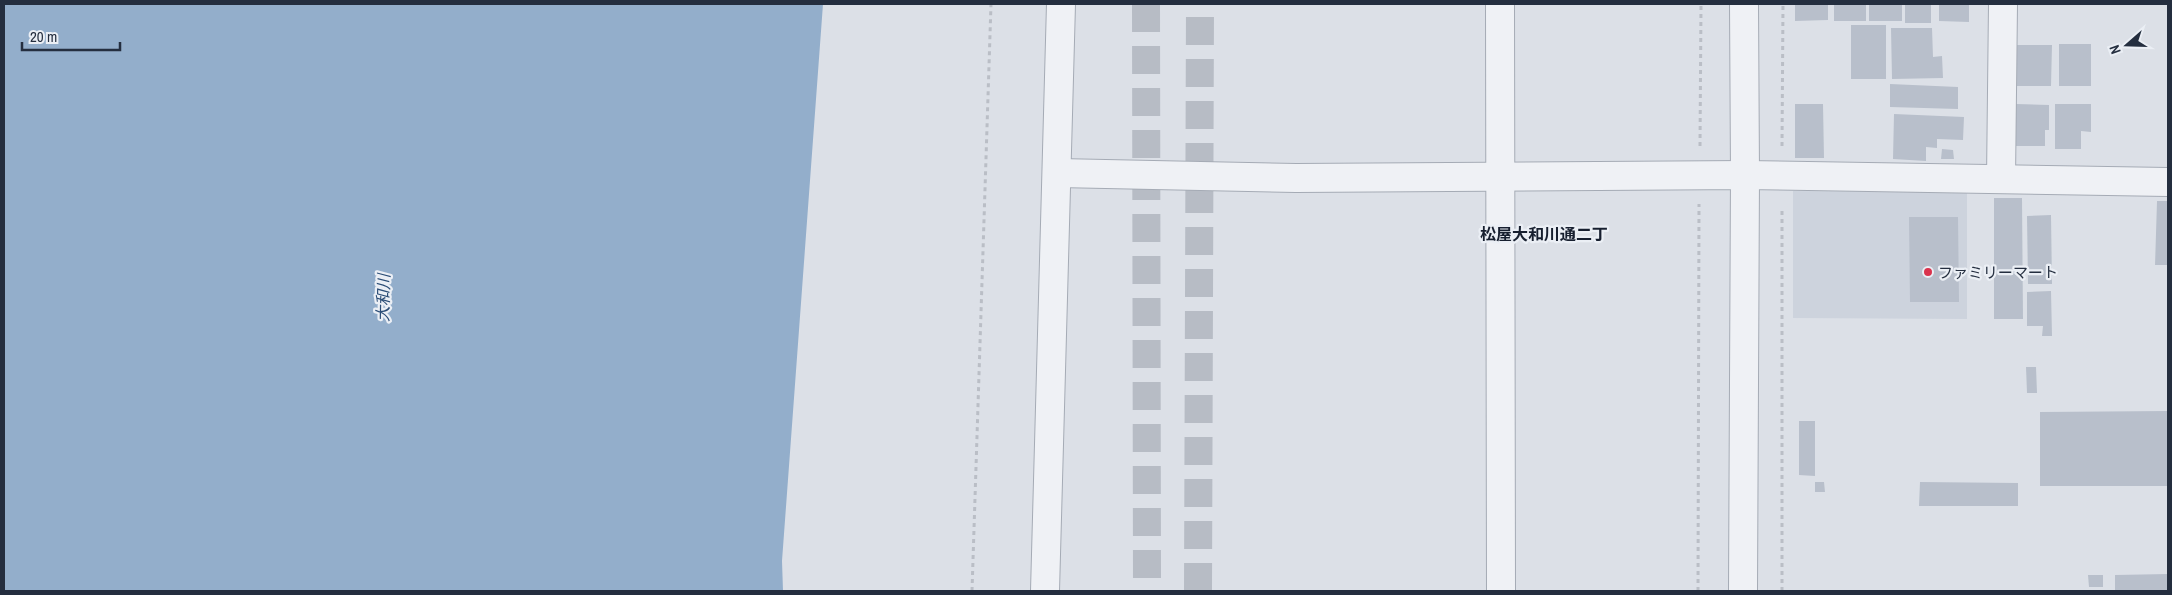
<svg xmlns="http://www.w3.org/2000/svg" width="2172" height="595" font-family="'Archivo Narrow','Noto Sans JP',sans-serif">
<rect width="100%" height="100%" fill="#dce0e7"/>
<polygon fill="#cdd3dd" points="1793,191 1967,192 1967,319 1793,318"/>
<polygon fill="#93aecb" points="4,4 823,4 782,561 783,591 4,591"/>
<g fill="#b8bfcb">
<polygon points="1795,4 1828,4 1828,20 1795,21"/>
<rect x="1834" y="4" width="32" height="17"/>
<rect x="1869" y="4" width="33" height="17"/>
<rect x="1905" y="4" width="26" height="19"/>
<polygon points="1939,4 1969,4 1969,22 1939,21"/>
<rect x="1851" y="25" width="35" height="54"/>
<polygon points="1891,28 1932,28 1933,57 1942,56 1943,78 1892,79"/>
<rect x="2059" y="44" width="32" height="42"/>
<polygon points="2017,45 2052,45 2051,86 2017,86"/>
<polygon points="1890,84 1958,87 1958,109 1890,107"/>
<polygon points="1795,104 1823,104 1824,158 1795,158"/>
<polygon points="2016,104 2049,105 2049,130 2045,130 2045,146 2016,146"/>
<polygon points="2055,104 2091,104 2091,132 2081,131 2081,149 2055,149"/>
<polygon points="1894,114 1964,117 1963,140 1937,139 1937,148 1926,147 1926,161 1893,159"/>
<polygon points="1942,149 1953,150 1954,159 1941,159"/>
<polygon points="1994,198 2022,198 2023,319 1994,319"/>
<polygon points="2157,201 2168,201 2168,265 2155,265"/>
<polygon points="2051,215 2052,284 2028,284 2027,216"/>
<polygon points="1909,217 1958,217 1959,302 1910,302"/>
<polygon points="2051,291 2052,336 2042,336 2043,326 2027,326 2027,292"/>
<polygon points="2026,367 2036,367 2037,393 2027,393"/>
<polygon points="2168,411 2168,486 2040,486 2040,412"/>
<polygon points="1799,421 1815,421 1815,476 1799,475"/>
<polygon points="1815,482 1824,482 1825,492 1815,492"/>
<polygon points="1920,482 2018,483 2018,506 1919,506"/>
<polygon points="2168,574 2168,591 2115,591 2115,575"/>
<polygon points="2088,575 2103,575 2103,587 2089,587"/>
</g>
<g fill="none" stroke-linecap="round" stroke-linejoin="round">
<g stroke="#b7bcc5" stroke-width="28" stroke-dasharray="28 14" stroke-linecap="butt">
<polyline points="1146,4 1147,591"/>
<polyline points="1198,591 1200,4"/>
</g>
<defs>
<g id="minor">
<polyline points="1500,4 1501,591"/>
<polyline points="1058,173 1296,178 1745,175 2168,182"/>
<polyline points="2001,179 2003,4"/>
<polyline points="1045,591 1061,4"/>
<polyline points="1743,591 1745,175 1744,4"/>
</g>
</defs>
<use href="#minor" stroke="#a5abb5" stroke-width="30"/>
<g stroke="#babec6" stroke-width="3" stroke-dasharray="4 4" stroke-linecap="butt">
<polyline points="1700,146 1701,4"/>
<polyline points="1782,146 1783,4"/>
<polyline points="972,591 991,4"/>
<polyline points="1698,591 1699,204"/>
<polyline points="1782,591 1782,207"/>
</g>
<use href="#minor" stroke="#eff1f5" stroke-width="28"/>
</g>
<circle fill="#da334d" stroke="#ebeff5" stroke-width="2" cx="1928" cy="272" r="5"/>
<g text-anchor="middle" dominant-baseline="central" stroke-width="4.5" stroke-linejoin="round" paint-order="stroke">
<g font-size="15" fill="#242e3f" stroke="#ebeff5" text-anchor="start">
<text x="1938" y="272">ファミリーマート</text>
</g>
<g font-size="16" font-weight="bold" fill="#171f2f" stroke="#ebeff5">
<text x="1544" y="234">松屋大和川通二丁</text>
</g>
<g font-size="16" font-style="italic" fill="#2b4d76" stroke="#ebeff5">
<text transform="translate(383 298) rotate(-89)">大和川</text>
</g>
</g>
<rect width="2172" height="595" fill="none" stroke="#242e3f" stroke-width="10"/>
<g transform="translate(2127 45) rotate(250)" stroke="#ebeff5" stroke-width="4" paint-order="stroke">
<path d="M0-4L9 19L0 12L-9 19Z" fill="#242e3f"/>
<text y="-8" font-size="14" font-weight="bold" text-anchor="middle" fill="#242e3f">N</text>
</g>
<path d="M22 42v8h98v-8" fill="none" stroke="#242e3f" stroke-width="2.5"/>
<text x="30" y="42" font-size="15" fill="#242e3f" stroke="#ebeff5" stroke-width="4" paint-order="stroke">20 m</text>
</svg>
